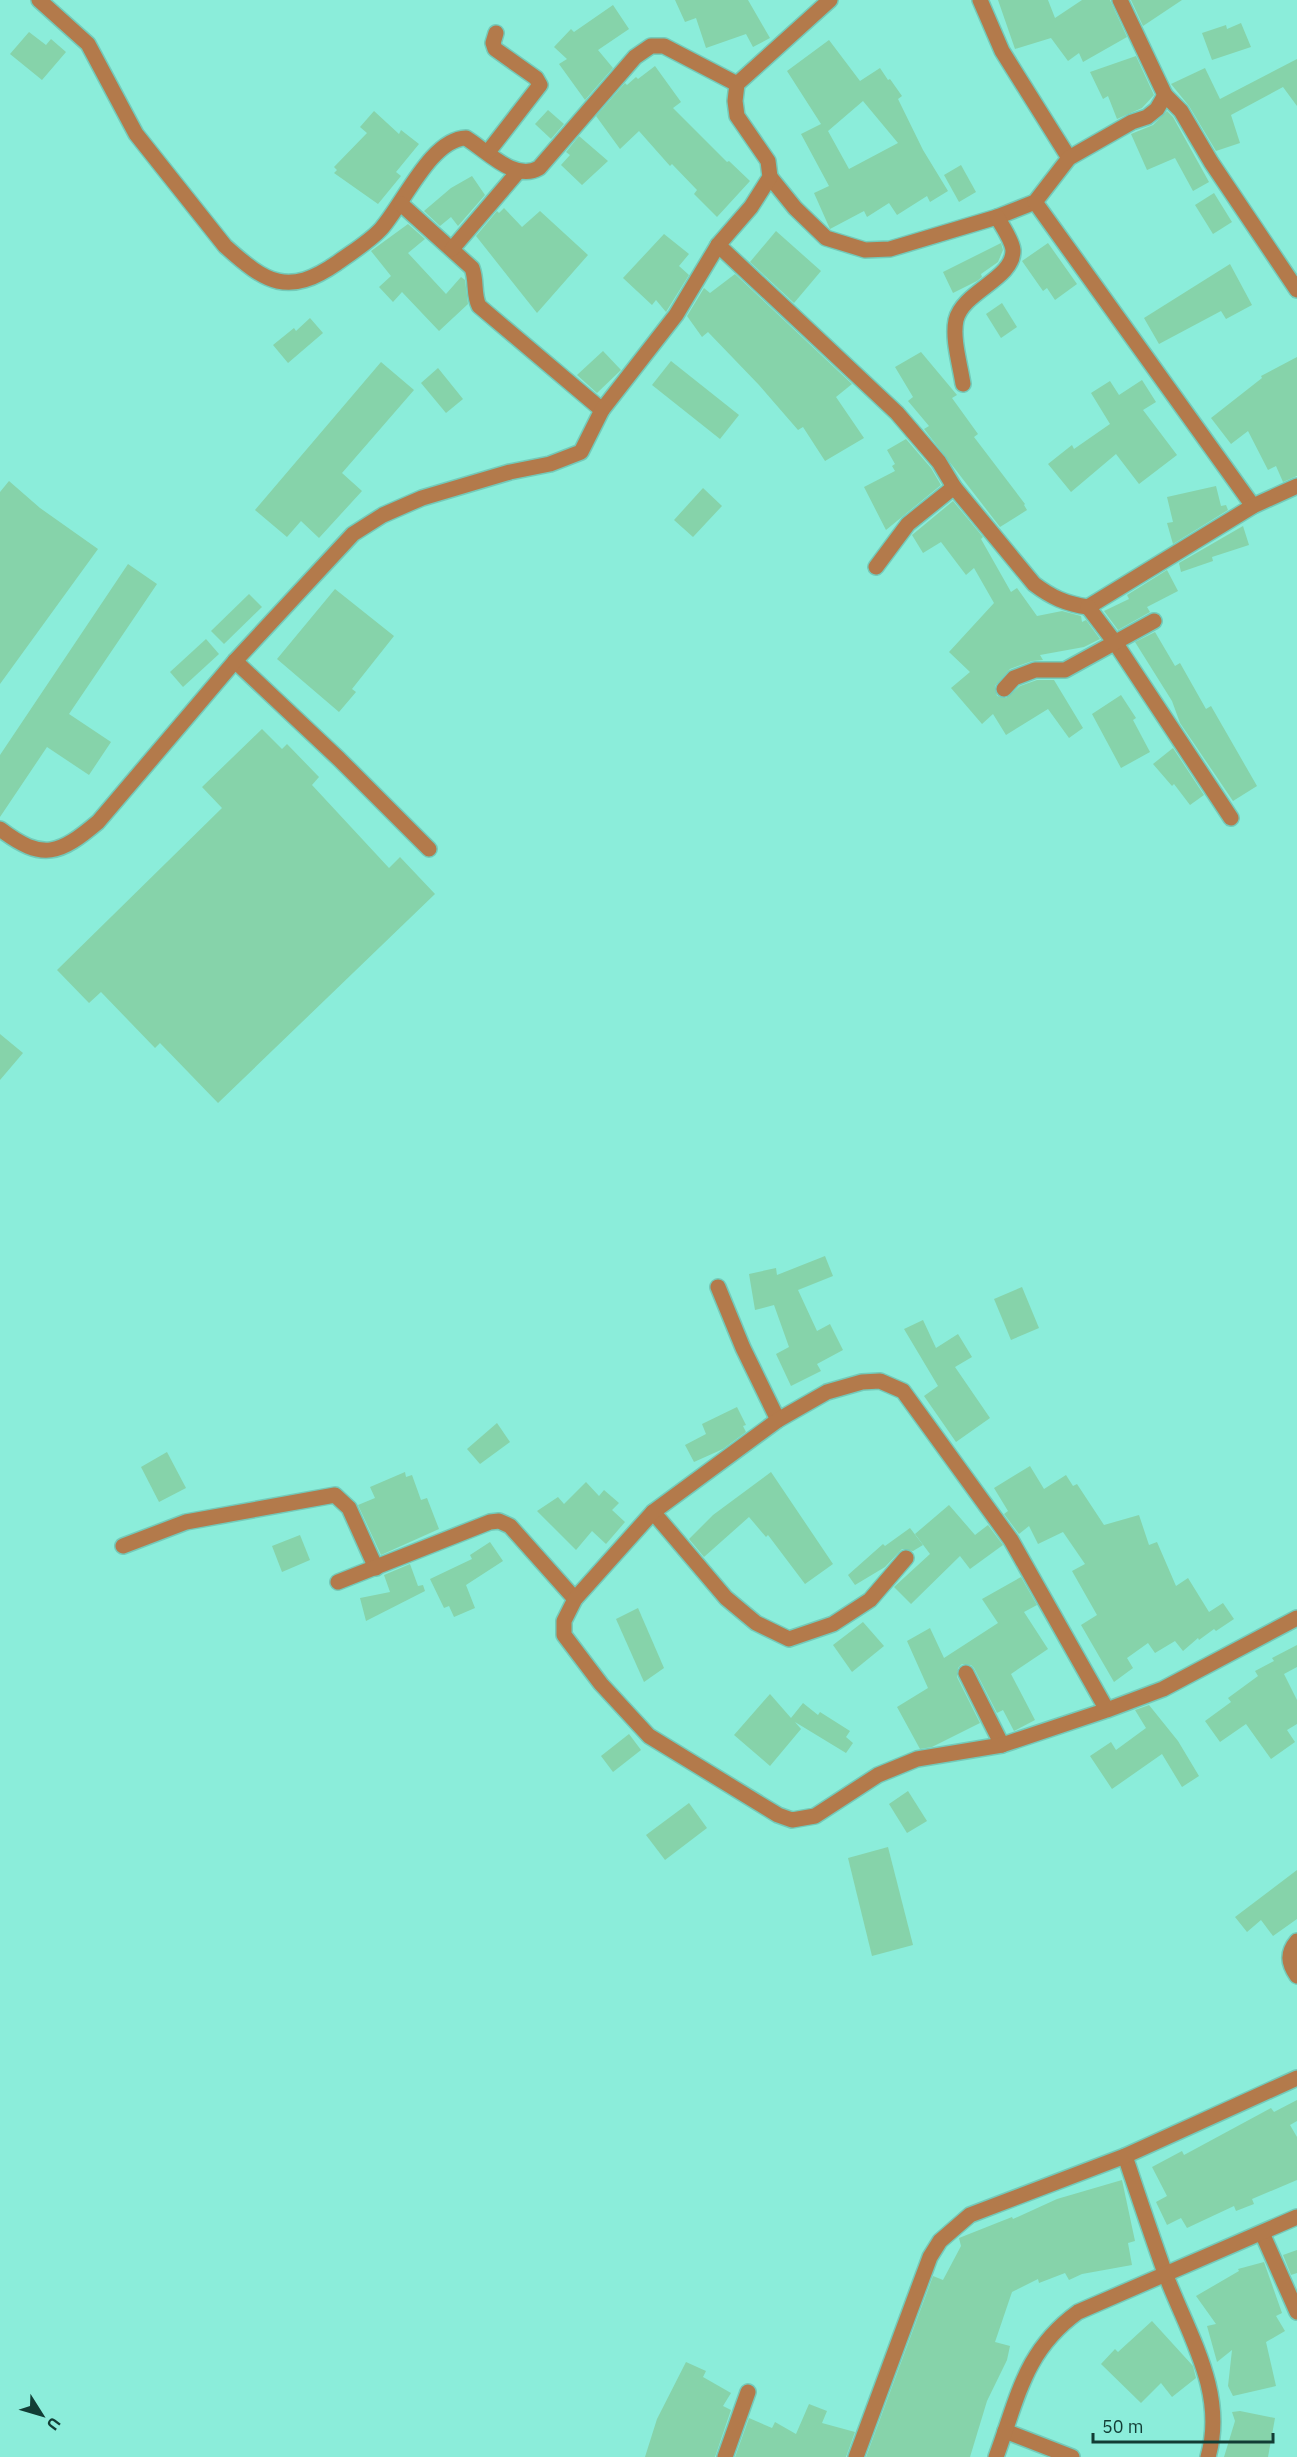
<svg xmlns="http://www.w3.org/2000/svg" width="1297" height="2457" font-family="'IBM Plex Sans',sans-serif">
<rect width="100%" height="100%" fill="#8bedda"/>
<g fill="#86d3aa" fill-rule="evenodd">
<polygon points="675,0 748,0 770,38 753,47 746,34 706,48 696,18 685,22"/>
<polygon points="998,0 1048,0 1055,18 1082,0 1110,0 1127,37 1083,62 1079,53 1068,61 1051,38 1015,49"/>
<polygon points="1131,0 1182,0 1143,26"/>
<polygon points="613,5 629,29 598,50 613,68 585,100 559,64 567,59 554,47 571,29 574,32"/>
<polygon points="1241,23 1251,47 1212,60 1202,33 1226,25 1227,29"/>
<polygon points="29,32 46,45 51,39 66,52 42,80 10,54"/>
<path d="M829,40L860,81L880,68L888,80L890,79L902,96L898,99L923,150L948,191L930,202L927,196L897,215L889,203L867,217L864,211L830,229L814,193L829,186L801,134L821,124L787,71ZM863,101L898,143L849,169L828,131Z"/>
<polygon points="1136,56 1154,95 1142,108 1117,119 1108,96 1103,99 1090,72"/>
<polygon points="1297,59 1297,106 1283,87 1231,115 1240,143 1216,151 1189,106 1171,84 1205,68 1220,99"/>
<polygon points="655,66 681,102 673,108 727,162 729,161 750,181 717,217 694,194 697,190 672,164 670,166 639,131 620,149 596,116 625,83 627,85 636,77 638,79"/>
<polygon points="548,110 564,124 551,139 535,124"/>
<polygon points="374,111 399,134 401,130 419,144 396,172 401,176 378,204 334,173 337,170 334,167 367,133 360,127"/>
<polygon points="1167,111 1173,117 1209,182 1193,191 1175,158 1147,170 1131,134 1153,125"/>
<polygon points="579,136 608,161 582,185 561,165 570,155 566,152"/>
<polygon points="961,165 976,192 959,202 944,175"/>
<polygon points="472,176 485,195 458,226 451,217 440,226 424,211 451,188"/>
<polygon points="1214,193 1232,222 1213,234 1195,205"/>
<polygon points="504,208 522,227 540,211 588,255 537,313 476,236 497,211 499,213"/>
<polygon points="408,224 425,239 408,253 446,294 461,277 465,280 468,304 439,331 402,292 393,302 379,287 391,276 371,251"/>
<polygon points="776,231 821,271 794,303 750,262"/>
<polygon points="664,234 689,254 679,266 689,275 666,312 656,300 652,305 623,278"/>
<polygon points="1001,243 1003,250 998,262 981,274 982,277 977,281 953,293 943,272"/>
<polygon points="1048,243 1077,284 1055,300 1047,288 1043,291 1022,261"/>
<polygon points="1230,264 1252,305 1226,319 1221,311 1159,344 1144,318"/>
<polygon points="735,274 852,384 836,397 864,438 825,461 803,427 798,430 759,385 708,332 702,337 687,316 704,288 710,293"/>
<polygon points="1002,303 1017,327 1001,338 986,314"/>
<polygon points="310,318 323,333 288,363 273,345 294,328 296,331"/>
<polygon points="603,351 621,370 597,393 577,375"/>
<polygon points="921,352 957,395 952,398 978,434 974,437 1025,504 1024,505 1027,510 1000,527 924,429 929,426 908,401 913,397 895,367"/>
<polygon points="1297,357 1297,476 1283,482 1276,466 1268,470 1248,431 1231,444 1211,418 1262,378 1261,376"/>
<polygon points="671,361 739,415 720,439 652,385"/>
<polygon points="381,362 414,390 342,473 362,491 319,538 301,521 287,537 255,510"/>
<polygon points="438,368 463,399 446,413 421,383"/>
<polygon points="1142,380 1156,402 1143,410 1177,455 1139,484 1116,454 1071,492 1048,464 1072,445 1074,449 1110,424 1091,393 1110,381 1119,395"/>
<polygon points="906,439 931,468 941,485 886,530 864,487 895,471 892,466 895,464 887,450"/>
<polygon points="9,481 40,508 98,549 0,684 0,492"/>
<polygon points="1216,486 1221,506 1226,505 1228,510 1173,544 1167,523 1173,522 1167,497"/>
<polygon points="703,488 722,506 693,537 674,520"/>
<polygon points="953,501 983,537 981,539 1011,592 1017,588 1037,616 1062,611 1081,616 1082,622 1086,620 1100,639 1084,647 1040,655 1043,660 1032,661 1010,669 995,686 997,696 1006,698 1020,686 1037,680 1054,680 1083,728 1069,738 1048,709 1006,735 993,714 982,724 951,688 970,672 949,652 994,603 974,568 966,575 941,542 923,553 912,535"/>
<polygon points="1243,526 1249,545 1212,557 1213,561 1181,572 1179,563"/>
<polygon points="128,564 157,584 69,714 111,742 89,775 47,747 0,817 0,755"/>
<polygon points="1167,570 1178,591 1147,607 1150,612 1118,630 1104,611 1129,599 1127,595"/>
<polygon points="335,589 394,636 352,689 356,692 339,712 277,659"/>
<polygon points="249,594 262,607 224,644 211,631"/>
<polygon points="1155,632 1175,666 1180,663 1206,709 1211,706 1257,786 1233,801 1180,723 1172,701 1135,642"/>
<polygon points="206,639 219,654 183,687 170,672"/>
<polygon points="1121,695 1136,718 1133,720 1150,752 1121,768 1092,714"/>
<polygon points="262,729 282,749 287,744 319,777 312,785 389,868 400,857 435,894 218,1103 160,1043 155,1048 101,992 89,1003 57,970 222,808 202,787"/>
<polygon points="1173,748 1204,795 1190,805 1174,784 1172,786 1153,764"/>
<polygon points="0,1034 23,1053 0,1080"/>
<polygon points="825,1256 833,1276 798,1290 817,1331 830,1324 843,1350 817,1364 821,1371 791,1386 776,1354 789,1347 774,1305 755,1310 749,1274 776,1268 777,1275"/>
<polygon points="1022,1287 1039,1328 1011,1340 994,1299"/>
<polygon points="923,1320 936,1348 958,1334 972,1357 955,1367 990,1418 956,1442 924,1396 938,1386 904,1329"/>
<polygon points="737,1407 746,1425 743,1426 746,1432 723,1449 694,1462 685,1445 706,1434 702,1424"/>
<polygon points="497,1423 510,1442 480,1464 467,1449"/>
<polygon points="167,1452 186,1488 159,1502 141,1467"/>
<polygon points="1030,1466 1044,1489 1066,1475 1073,1486 1077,1484 1104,1525 1139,1515 1149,1545 1157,1542 1176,1586 1188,1578 1209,1612 1223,1603 1234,1619 1216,1631 1214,1629 1199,1640 1198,1638 1183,1651 1175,1641 1155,1653 1148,1643 1127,1658 1133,1668 1114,1682 1081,1625 1097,1615 1072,1571 1085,1564 1063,1532 1038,1544 1029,1526 1019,1534 1004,1514 1008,1511 994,1488"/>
<polygon points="405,1472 406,1477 412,1475 421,1500 427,1498 439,1529 381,1555 358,1505 375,1498 370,1487"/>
<polygon points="771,1472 833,1564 805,1584 768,1535 766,1537 749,1517 704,1557 689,1539 713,1515"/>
<polygon points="586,1482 599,1496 604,1490 619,1503 612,1510 625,1522 606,1544 592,1531 576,1550 537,1511 558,1497 564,1504"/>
<polygon points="949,1505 975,1535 988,1525 1003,1545 970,1569 960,1556 911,1604 894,1587 930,1554 915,1534"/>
<polygon points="910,1528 923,1545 913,1551 902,1549 885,1567 855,1585 848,1575 883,1544 885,1546"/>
<polygon points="300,1535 310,1560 282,1572 272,1546"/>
<polygon points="490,1542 503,1561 466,1585 475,1608 454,1617 449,1606 444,1608 430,1579 472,1559 470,1555"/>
<polygon points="410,1564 418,1586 423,1585 425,1591 366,1621 360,1598 390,1592 384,1575"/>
<polygon points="1021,1577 1037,1605 1024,1612 1048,1649 1011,1674 1035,1720 1014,1731 1003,1710 997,1713 974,1668 971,1665 962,1664 958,1668 957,1677 980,1723 932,1747 920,1749 897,1707 928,1688 907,1641 930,1628 944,1658 998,1623 982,1599"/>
<polygon points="638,1608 664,1668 644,1682 616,1619"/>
<polygon points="863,1622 884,1646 852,1672 833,1645"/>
<polygon points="1297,1645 1297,1667 1284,1674 1297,1700 1297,1724 1287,1730 1295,1742 1271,1759 1246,1724 1220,1742 1205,1721 1231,1702 1228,1698 1258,1676 1255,1671 1274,1661 1272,1658"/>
<polygon points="770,1694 791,1718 803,1703 818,1715 820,1712 850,1731 846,1737 853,1743 846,1753 795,1722 801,1729 770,1766 734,1735"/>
<polygon points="1149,1705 1178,1741 1199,1776 1182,1787 1162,1754 1112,1789 1090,1756 1111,1742 1116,1750 1146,1728 1135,1710"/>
<polygon points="629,1734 641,1750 613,1772 601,1756"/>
<polygon points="908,1791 927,1821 907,1833 889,1804"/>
<polygon points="689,1803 707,1828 665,1860 646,1835"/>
<polygon points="888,1847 913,1945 872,1956 848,1858"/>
<polygon points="1297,1870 1297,1919 1273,1936 1261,1920 1247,1932 1235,1917"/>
<polygon points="1297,2100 1297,2121 1290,2125 1297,2137 1297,2180 1252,2199 1254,2204 1236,2211 1234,2206 1187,2228 1181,2218 1167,2225 1156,2202 1167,2196 1152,2167 1182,2151 1184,2155 1271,2108 1274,2112"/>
<polygon points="1122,2180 1135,2241 1128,2243 1132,2265 1082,2274 1069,2280 1065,2273 1039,2283 1038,2279 1012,2292 995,2342 1010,2346 1007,2360 987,2401 970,2457 866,2457 933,2276 943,2280 961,2246 959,2238 1012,2217 1013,2219 1057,2199"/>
<polygon points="1297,2250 1297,2273 1291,2275 1283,2255"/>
<polygon points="1264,2262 1282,2313 1276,2316 1285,2331 1266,2342 1276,2386 1233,2396 1228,2386 1232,2350 1217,2362 1207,2326 1216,2324 1196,2296 1239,2271 1238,2269"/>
<polygon points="1152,2321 1193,2366 1196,2378 1172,2397 1161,2383 1141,2403 1101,2364 1115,2349 1118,2352"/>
<polygon points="686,2362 706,2371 703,2377 731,2393 723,2406 731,2410 715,2457 645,2457 657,2419"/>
<polygon points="809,2404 827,2411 822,2423 855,2432 846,2457 735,2457 749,2418 772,2428 775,2422 796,2434"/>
<polygon points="1240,2411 1275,2418 1268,2457 1224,2457 1235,2421 1232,2412"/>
</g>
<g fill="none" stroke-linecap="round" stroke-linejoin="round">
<defs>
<g id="minor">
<path d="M39,0L88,44L136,134L225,246C266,283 288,297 337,263C352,252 369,242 381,229C404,203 431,139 466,138C487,151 515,182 539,168L635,57L651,46H664L737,84"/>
<polyline points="980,0 1002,51 1069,158"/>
<polyline points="1120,0 1165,95"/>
<polyline points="488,152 540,85 536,78 495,49 493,43 496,33"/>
<polyline points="770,177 795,208 826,238 865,250 890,249 997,217 1035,202 1069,158 1132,122 1147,117 1157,109 1165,95 1181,111 1211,162 1297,290"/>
<polyline points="1035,202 1253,506"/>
<path d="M401,204L472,268C477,281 473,294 479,306L602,410"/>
<path d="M718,245L897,413L939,462L954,487L1034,584C1051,597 1066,604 1088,607L1253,506L1297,486"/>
<polyline points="452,249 517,173"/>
<path d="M963,384C960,364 952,339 956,320C963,291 1014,279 1013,250C1012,240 1002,226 997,217"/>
<polyline points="876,567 908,524 954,487"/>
<polyline points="1088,607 1116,644 1231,818"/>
<polyline points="235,661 339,759 429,849"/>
<polyline points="1004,689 1014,678 1035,670 1065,670 1154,621"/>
<path d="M0,829C43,862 60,854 98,822L235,661L353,534L383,515L422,498L510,472L550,464L581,452L602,410L676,315L718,245L751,207L770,177L768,161L737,116L735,101L737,84L830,0"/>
<polyline points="718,1287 743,1348 778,1420"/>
<polyline points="653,1512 726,1598 756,1623 789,1639 833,1624 870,1600 906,1558"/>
<polyline points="123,1546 186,1522 335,1495 349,1508 376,1568"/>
<polyline points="338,1582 490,1522 499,1521 510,1526 575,1599"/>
<polyline points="966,1673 1002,1745"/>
<polyline points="1107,1710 1011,1540 903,1391 880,1381 862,1382 827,1392 778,1420 653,1512 575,1599 564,1621 564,1635 601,1684 649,1736 778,1815 792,1820 815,1816 878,1775 917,1759 1002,1745 1107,1710 1163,1689 1297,1618"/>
<path d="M1297,1941C1287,1953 1288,1963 1297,1976"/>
<path d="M1125,2156C1138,2195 1151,2234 1165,2273C1187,2332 1227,2392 1208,2457"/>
<polyline points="1262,2233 1297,2312"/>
<polyline points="1005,2431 1072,2457"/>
<polyline points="725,2457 748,2392"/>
<polyline points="856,2457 930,2257 940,2241 970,2215 1125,2156 1297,2078"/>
<path d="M996,2457C1018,2398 1024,2351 1078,2312L1297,2217"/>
</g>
</defs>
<use href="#minor" stroke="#73cab9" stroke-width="18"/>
<use href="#minor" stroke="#b37a4b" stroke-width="15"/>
</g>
<g transform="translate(42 2415) rotate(127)" stroke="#8bedda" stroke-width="4.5" paint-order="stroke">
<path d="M0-4.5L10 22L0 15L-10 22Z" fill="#123d35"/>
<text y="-9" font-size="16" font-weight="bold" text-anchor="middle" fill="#123d35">U</text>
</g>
<path d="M1093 2433v9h180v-9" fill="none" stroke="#123d35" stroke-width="3"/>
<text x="1102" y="2433" font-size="18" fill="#123d35" stroke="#8bedda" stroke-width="4.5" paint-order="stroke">50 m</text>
</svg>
